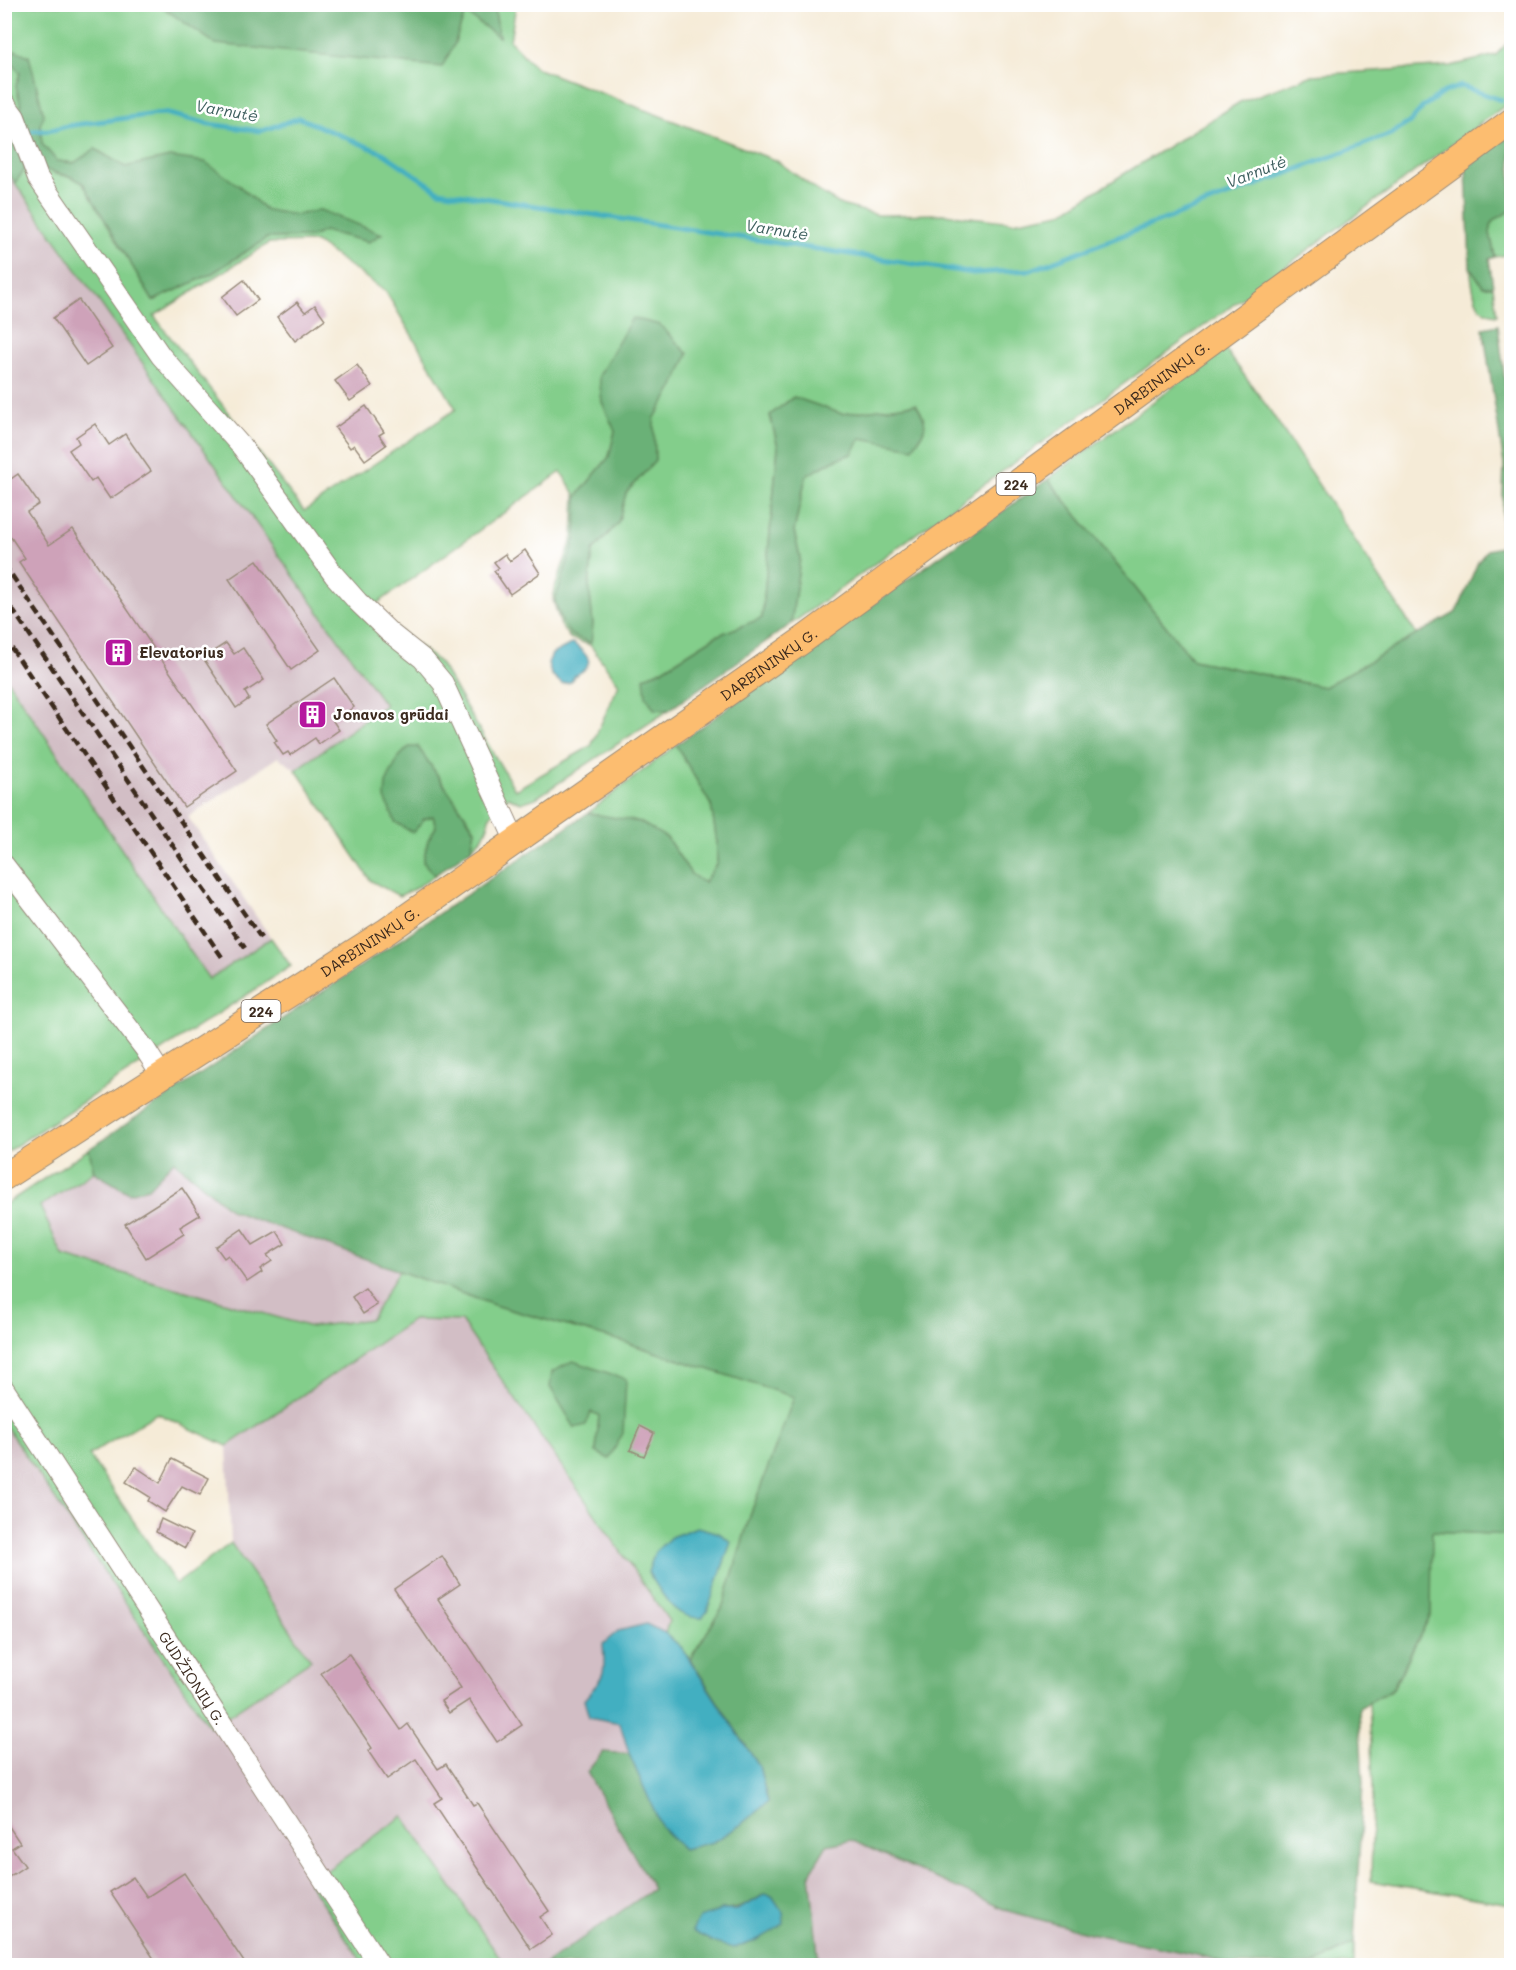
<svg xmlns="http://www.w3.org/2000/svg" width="1516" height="1970" font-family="Mali,sans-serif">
<rect width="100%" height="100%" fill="#fff"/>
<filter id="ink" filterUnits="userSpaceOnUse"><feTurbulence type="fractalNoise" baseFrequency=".0167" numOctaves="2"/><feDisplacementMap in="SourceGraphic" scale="12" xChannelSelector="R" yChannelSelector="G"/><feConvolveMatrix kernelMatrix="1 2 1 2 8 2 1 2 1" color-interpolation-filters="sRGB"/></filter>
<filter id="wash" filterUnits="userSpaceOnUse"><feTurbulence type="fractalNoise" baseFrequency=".008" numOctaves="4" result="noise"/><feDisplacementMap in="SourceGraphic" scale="24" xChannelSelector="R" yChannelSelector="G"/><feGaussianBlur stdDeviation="1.35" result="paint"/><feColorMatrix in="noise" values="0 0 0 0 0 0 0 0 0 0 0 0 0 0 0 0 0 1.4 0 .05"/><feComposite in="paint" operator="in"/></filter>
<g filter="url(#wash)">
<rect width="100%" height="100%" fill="#f5ebd7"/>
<g fill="#d2bec5">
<polygon points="4,169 386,705 296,770 278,757 188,817 271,938 209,979 5,675"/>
<polygon points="174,1161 232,1211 399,1271 371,1319 311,1327 63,1256 40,1206 94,1172 129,1193 148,1188"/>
<polygon points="413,1320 461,1321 669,1621 665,1633 646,1624 618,1631 603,1643 605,1665 603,1677 584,1701 589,1717 620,1723 629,1754 603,1752 587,1772 653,1889 544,1965 509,1965 309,1883 364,1965 5,1965 4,1425 210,1727 311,1660 231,1543 227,1446"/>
<polygon points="851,1840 1008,1911 1206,1957 1233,1965 819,1965 810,1873 827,1845"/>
</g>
<g fill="#83ce8b" stroke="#5f7c54" stroke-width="1.5" fill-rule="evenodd">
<path d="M5,5H159L216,44L454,45L465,13L499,36L494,5H516L510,41L536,68L777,161L818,191L841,205L878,215L944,214L1013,222L1061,213L1240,102L1313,75L1451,66L1496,55L1511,39V101L1244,297L791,624L800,558L794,531L806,476L834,460L852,454L861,438L884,441L916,404L842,414L793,397L770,415L778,447L762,619L716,636L662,670L644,677L654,708L669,710L536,798L521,803L508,797L489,817L488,826L483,837L471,849L475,829L418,747L424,819L433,816L436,827L428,840L423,862L435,875L414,889L399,896L371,881L296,770L385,705L15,183L25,169L5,117ZM20,73L40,125L42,144L57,161L74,163L95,149L125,167L170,157L238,185L266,210L296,215L320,210L369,242L324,231L312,237L267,238L211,274L153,301L83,183L72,177L55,174L22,118L21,105L16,86ZM316,242L386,292L456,409L304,511L154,316L269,243ZM688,354L673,388L653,419L655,461L626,493L618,523L593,551L589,585L593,624L555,601L576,537L577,496L609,457L615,431L602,402ZM561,472L575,494L573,537L555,588L553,600L561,626L570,638L590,645L619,684L591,746L515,790L440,663L371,608Z"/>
<polygon points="1511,209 1511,254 1495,257 1490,233 1492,221"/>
<path d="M1470,267L1483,286H1493L1497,315C1472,314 1473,286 1470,267Z"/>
<polygon points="1225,349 1269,409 1417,635 1324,687 1193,660 1048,479"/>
<polygon points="4,675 209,979 271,938 291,966 5,1153 4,1086 7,1084 4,1080"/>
<polygon points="676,745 711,805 717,842 717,864 703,883 691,874 667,838 588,813"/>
<path d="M89,1149L94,1172L40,1206L63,1256L311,1327L371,1319L399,1271L497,1306L621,1341L795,1397L751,1513L722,1609L690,1659L682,1648L665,1633L669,1621L461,1321L413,1320L227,1446L157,1413L89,1455L176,1584L231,1543L311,1660L210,1728L5,1425L4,1205ZM626,1380L596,1452L599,1415L591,1411Z"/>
<polygon points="1431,1531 1511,1535 1511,1904 1371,1881 1373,1787 1369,1702 1393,1689 1431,1614"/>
<polygon points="403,1816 504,1964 509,1965 364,1965 309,1883"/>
<polygon points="1354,1943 1354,1965 1313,1965"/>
</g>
<g fill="#6ab177" stroke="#526e4a" stroke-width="1.5" fill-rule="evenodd">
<polygon points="159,5 494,5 499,37 465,13 454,45 442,67 216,44"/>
<polygon points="15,50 29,56 44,115 40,125 42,144 57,161 74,163 95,149 125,167 170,157 205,162 238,185 266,210 296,215 320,210 382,234 369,242 324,231 312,237 267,238 211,274 153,301 83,183 72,177 42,169 22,118 21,105 16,86 20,73 9,59"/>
<polygon points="4,117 25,169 15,183 5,169"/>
<polygon points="1511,133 1511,210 1492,222 1490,233 1495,257 1489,259 1493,286 1483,286 1470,267 1466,168"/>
<polygon points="632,318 660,325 688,354 673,388 654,419 655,461 626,493 618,523 593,551 589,585 593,624 591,643 571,635 563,624 555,601 576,537 577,496 609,457 615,431 602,402 599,376"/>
<path d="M1498,325L1509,414H1512L1511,1535L1432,1531L1431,1614L1392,1689L1359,1708L1363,1784L1354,1943L1313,1965H1233L1206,1957L1094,1934L1008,1911L851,1840L827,1845L810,1873L819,1965H544L653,1889L587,1772L603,1752L629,1754L662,1827L683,1849L713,1842L739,1826L768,1802L759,1766L690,1659L722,1609L751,1513L794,1397L621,1341L497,1306L232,1211L174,1161L148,1188L129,1193L94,1172L89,1149L588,813L640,822L667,838L691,874L704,883L717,863V842L711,805L676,745L1048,479L1193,660L1324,687L1457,612L1478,562L1487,550L1501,547L1504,465L1483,328ZM765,1894L712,1941L722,1910C739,1910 751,1903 765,1894Z"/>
<path d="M794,397L842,414L916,404C930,425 926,429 913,448L861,438L852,454L834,460L806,476L794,531L800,558L791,624L669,710L654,709L646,696L644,677L662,670L716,636L762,618L778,447L770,415Z"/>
<polygon points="409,747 418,747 475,830 471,849 435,875 423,862 428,840 436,827 433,816 424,819 413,833 395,822 385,798 386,783 399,757"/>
<polygon points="573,1361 626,1379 623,1433 609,1459 596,1452 599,1415 591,1412 586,1425 575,1428 550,1387 552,1372"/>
</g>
<g fill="#43afc1" stroke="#3f6c70" stroke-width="1.5">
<path d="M573,643C590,656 597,665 574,676L571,682L562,684L551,674L548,663L552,654Z"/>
<path d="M697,1527L719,1533L731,1542L707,1612L702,1618C672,1619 663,1594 648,1572L655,1552L671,1537Z"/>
<path d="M646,1624L665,1633L682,1648L759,1766L768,1802L739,1826L713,1842L683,1849L662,1828L629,1754L620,1723L589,1717L584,1700C604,1675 606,1677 603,1644L618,1631Z"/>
<path d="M765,1894L772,1896L783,1912L784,1923C773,1932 746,1948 732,1947C718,1946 704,1937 692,1931L699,1918L722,1910H736L752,1902Z"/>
</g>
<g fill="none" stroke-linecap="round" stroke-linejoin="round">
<polyline stroke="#43afc1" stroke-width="5" points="32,131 52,130 67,126 164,113 209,124 261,131 299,118 383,153 439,191 973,273 1031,270 1391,134 1410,122 1424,106 1444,92 1461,86 1501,100"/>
</g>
<g id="blocks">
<g fill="#cea2b9">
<polygon points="244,280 258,300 236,316 222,297"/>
<polygon points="79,300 112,348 86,366 53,318"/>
<polygon points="297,302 305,312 315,305 325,319 295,341 277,317"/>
<polygon points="357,365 372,386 350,401 335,381"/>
<polygon points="366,406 384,432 379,435 386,445 365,460 354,445 350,448 335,428"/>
<polygon points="95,424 109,445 125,434 151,471 110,499 96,478 91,482 69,450 79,443 76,437"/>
<polygon points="18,474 39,504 27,512 49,545 73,529 237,771 184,807 19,562 25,558 4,527 4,484"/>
<polygon points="525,550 540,573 510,594 494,571 499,568 494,562 505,554 510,561"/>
<polygon points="257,560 320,650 291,670 229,579"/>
<polygon points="226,643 234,654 243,648 264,680 245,692 249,699 236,708 203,658"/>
<polygon points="334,678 354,707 333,721 339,730 319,744 315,738 290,755 288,752 283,755 274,742 277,741 266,724"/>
<polygon points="182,1188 200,1215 180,1227 184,1234 146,1258 125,1224"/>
<polygon points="242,1229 253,1245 277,1231 285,1244 267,1255 272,1261 260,1269 262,1272 247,1282 228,1255 224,1258 216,1247"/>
<polygon points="365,1288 377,1305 363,1314 352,1297"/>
<polygon points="640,1426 654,1433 644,1456 630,1450"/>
<polygon points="172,1459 209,1478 200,1495 182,1486 165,1512 148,1501 150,1497 126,1482 136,1467 160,1483"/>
<polygon points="161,1519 192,1534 185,1548 156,1532"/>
<polygon points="442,1556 460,1584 438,1599 522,1725 497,1742 469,1700 449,1713 441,1701 461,1688 394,1589"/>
<polygon points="349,1654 401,1730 408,1724 438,1769 446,1764 473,1805 477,1803 549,1911 540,1917 552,1935 531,1949 434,1803 442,1798 416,1759 387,1779 368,1751 372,1748 321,1673"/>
<polygon points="4,1819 20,1843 12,1848 25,1866 4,1880"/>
<polygon points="184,1873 246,1965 158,1965 110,1892 133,1877 147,1897"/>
</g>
</g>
</g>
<g filter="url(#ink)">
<use href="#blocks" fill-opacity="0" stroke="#988a7a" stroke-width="1.5"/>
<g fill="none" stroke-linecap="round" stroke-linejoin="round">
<defs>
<g id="minor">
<polyline points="4,102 15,117 38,178 161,356 242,447 334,575 358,602 389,632 423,659 443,683 516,842"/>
<polyline points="4,865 145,1049 161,1074"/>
<path id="s1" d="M4,1389L380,1966"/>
</g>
<g id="major">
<path id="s2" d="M4,1177L387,931L803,640L1512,121"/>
</g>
</defs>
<use href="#minor" stroke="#988a7a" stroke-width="22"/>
<use href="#major" stroke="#988a7a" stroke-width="28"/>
<use href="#minor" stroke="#fff" stroke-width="20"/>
<use href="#major" stroke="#fcbd6f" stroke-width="26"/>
<g stroke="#3b2a1e" stroke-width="4.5" stroke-dasharray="9 4.5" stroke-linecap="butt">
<polyline points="4,564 261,938"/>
<polyline points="4,597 182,859 245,948"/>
<polyline points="4,637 224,960"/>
<polyline points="4,1965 5,1966"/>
</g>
</g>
</g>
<defs>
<symbol id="building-square" viewBox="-11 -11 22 22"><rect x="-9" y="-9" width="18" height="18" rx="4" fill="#b5179e" stroke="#fff"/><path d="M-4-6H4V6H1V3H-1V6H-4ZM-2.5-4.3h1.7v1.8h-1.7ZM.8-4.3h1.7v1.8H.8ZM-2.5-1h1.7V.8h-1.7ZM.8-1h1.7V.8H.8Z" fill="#fff"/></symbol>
</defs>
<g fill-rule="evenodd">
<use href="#building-square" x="102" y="636" width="33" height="33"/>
<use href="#building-square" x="296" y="698" width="33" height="33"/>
</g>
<g text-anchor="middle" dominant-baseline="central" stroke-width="5" stroke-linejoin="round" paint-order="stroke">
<g fill="#fff" stroke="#766a62" stroke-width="1.5">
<rect x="996.5" y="473" width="39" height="22" rx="4.5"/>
<rect x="241.5" y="1000" width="39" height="22" rx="4.5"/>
</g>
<g font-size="14" font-weight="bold" fill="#3b2a1e">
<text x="1016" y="484">224</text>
<text x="261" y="1011">224</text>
</g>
<g font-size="15" fill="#3b2a1e" stroke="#fff">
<text stroke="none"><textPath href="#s2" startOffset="1407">DARBININKŲ G.</textPath></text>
<text stroke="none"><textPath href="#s2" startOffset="921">DARBININKŲ G.</textPath></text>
<text stroke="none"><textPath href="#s2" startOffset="435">DARBININKŲ G.</textPath></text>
<text stroke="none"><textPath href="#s1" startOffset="345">GUDŽIONIŲ G.</textPath></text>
</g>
<g font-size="15" font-weight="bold" fill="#3b2a1e" stroke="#fff" text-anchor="start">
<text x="139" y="652">Elevatorius</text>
<text x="333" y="714">Jonavos grūdai</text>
</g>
<g font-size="16" font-style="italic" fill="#3e5f5f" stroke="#fff">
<text transform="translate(227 110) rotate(10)">Varnutė</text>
<text transform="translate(1256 171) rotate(-21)">Varnutė</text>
<text transform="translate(777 229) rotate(9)">Varnutė</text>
</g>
</g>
<rect width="1516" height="1970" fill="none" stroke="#fff" stroke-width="24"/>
</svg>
